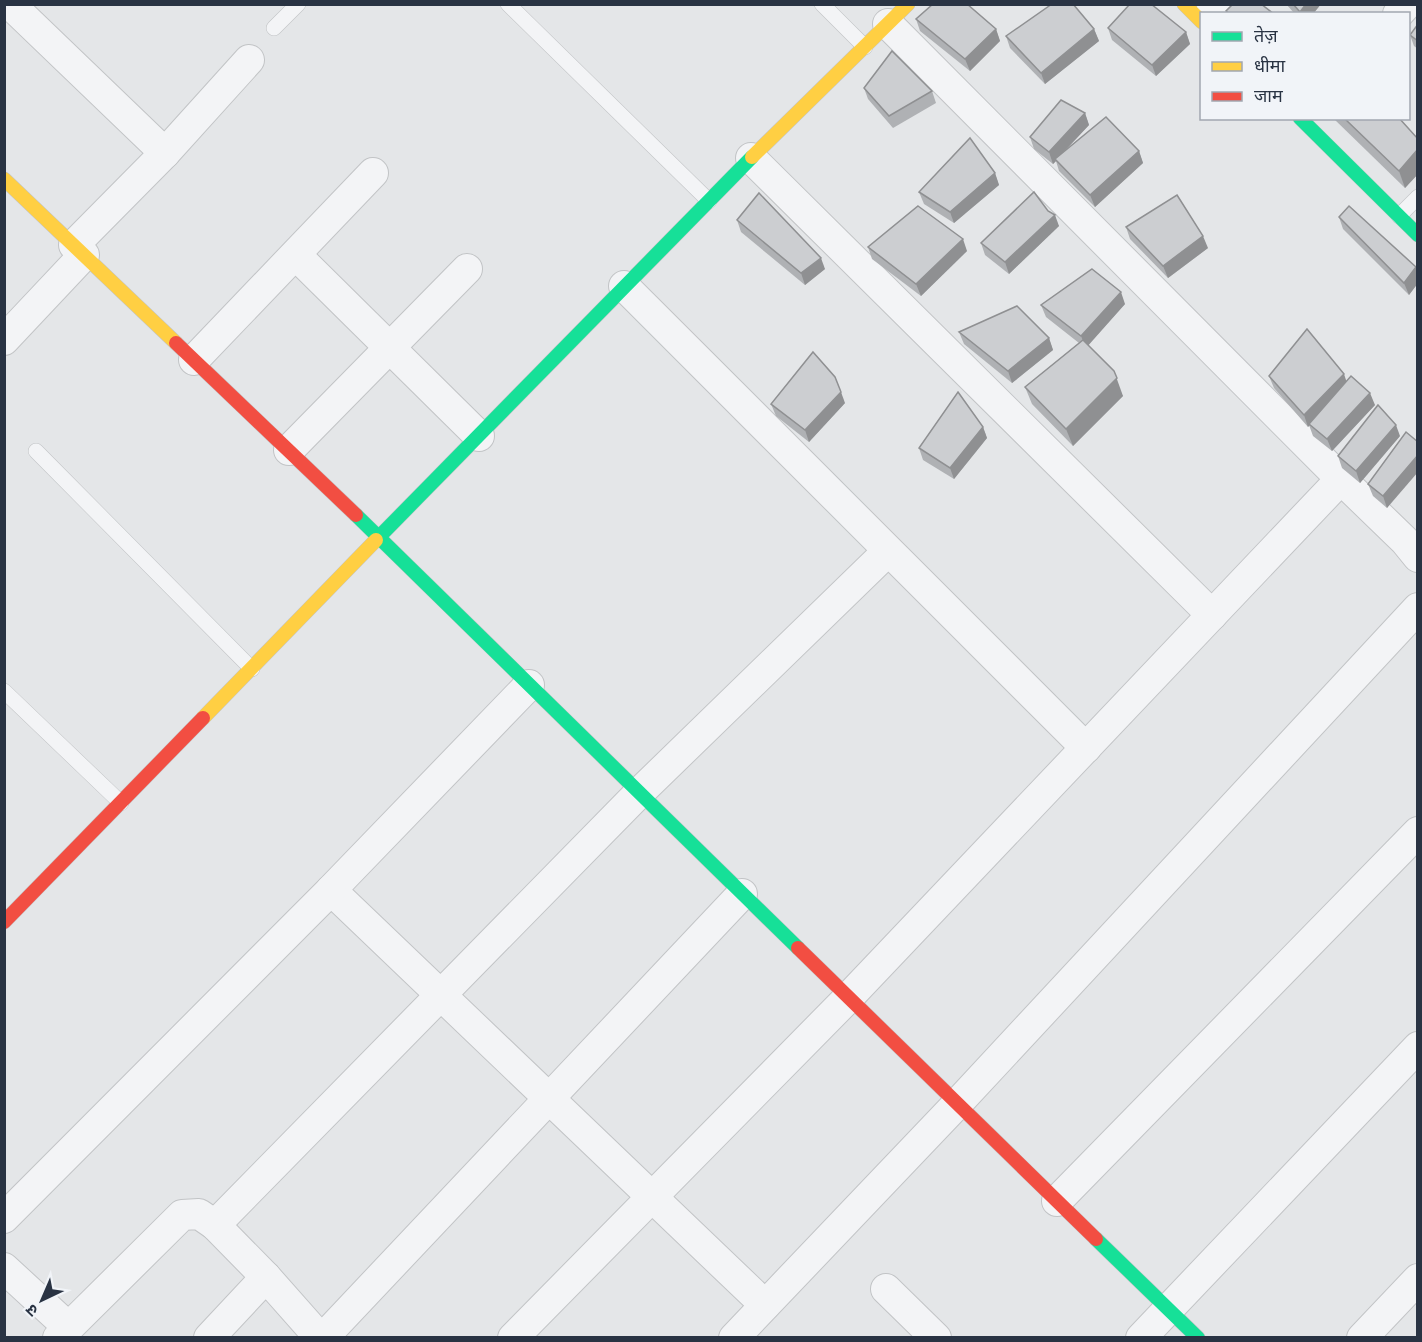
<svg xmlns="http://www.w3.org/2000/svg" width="1422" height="1342" font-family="Helvetica,'Noto Sans Devanagari',sans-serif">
<rect width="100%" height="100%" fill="#e4e6e8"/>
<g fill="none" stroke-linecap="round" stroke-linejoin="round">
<defs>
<g id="lane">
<polyline points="508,4 709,201"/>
<polyline points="822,4 865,47"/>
<polyline points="274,28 298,4"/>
<polyline points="1399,216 1418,197"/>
<polyline points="36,451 252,669"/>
<polyline points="4,691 121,803"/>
</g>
<g id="street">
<polyline points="10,4 165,153"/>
<polyline points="1210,14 1218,4"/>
<polyline points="1398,14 1407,4"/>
<polyline points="888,24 1341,479 1405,541 1418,557"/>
<polyline points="751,158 1212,615"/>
<polyline points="74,245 165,153 249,60"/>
<polyline points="296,255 479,436"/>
<polyline points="624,286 1086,748"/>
<polyline points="4,340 84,255"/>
<polyline points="194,360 373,173"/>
<polyline points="289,450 467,269"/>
<polyline points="529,685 331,890 765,1305"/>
<polyline points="1057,1201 1418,832"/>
<polyline points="4,1218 331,890"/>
<polyline points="215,1225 639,793 888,551"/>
<polyline points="4,1268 68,1327"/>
<polyline points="886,1289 936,1338"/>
<polyline points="58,1338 182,1215 199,1214 215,1225 266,1277"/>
<polyline points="209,1338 266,1277 320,1338"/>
<polyline points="323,1338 742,894"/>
<polyline points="513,1338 848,998 1341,479"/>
<polyline points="734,1338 957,1104 1418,608"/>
<polyline points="1141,1338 1418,1047"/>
<polyline points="1362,1338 1418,1279"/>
</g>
<g id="fast">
<polyline points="1300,118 1418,235"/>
<polyline points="356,515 798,948"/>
<polyline points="376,540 752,157"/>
<polyline points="1096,1239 1198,1338"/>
</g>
<g id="slow">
<polyline points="1184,4 1202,22"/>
<polyline points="752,157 908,4"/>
<polyline points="4,179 176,343"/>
<polyline points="203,718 376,540"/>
</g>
<g id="jam">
<polyline points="176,343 356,515"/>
<polyline points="4,922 203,718"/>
<polyline points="798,948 1096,1239"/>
</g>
</defs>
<use href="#lane" stroke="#c2c4c6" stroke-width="16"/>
<use href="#street" stroke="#c2c4c6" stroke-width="32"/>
<use href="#fast" stroke="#c2c4c6" stroke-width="15"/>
<use href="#slow" stroke="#c2c4c6" stroke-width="15"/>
<use href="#jam" stroke="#c2c4c6" stroke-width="15"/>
<use href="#lane" stroke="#f3f4f6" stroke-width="15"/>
<use href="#street" stroke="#f3f4f6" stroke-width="30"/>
<use href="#fast" stroke="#16e098" stroke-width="14"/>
<use href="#slow" stroke="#ffcf43" stroke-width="14"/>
<use href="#jam" stroke="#f24e42" stroke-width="14"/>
</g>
<g fill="#afb1b4">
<polygon points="1286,4 1321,4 1313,14 1295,14"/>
<polygon points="916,19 996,29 1000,41 970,71 920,31"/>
<polygon points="1418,24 1418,49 1414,46 1410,35"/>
<polygon points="1108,28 1186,32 1190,44 1156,76 1112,40"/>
<polygon points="1094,29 1099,41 1045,84 1010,48 1006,36"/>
<polygon points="864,88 932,91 936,103 893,128 868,99"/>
<polygon points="1085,113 1089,125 1065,151 1139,151 1143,163 1095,207 1059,171 1056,161 1053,164 1034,149 1030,137"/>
<polygon points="1333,118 1399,118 1418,139 1418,174 1405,188"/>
<polygon points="995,173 999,185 954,223 924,204 919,192"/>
<polygon points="1048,211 1059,226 1009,274 985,255 981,243"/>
<polygon points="1339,217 1416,267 1418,271 1418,283 1409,295 1343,229"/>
<polygon points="737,220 825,269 805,285 741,232"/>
<polygon points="1126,227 1208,248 1168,278 1130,239"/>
<polygon points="868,247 967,251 921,296 872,259"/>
<polygon points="1125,304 1088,345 1123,396 1073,446 1032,404 1025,387 1079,343 1046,317 1041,305"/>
<polygon points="959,332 1049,338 1053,350 1012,383 964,344"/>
<polygon points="1269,376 1347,382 1375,405 1332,451 1313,436 1309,425 1308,427 1274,388"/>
<polygon points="845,403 809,442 776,416 771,404"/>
<polygon points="983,427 987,438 954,479 923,460 919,448"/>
<polygon points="1400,436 1360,483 1342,468 1338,456"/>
<polygon points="1418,442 1387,508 1373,496 1368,484"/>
</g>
<g fill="#8f9092">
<polygon points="1306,4 1321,4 1313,14 1301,14 1300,12"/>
<polygon points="996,29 1000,41 970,71 965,59"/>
<polygon points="1094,29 1099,41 1045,84 1041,73"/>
<polygon points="1186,32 1190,44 1156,76 1152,65"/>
<polygon points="1085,113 1089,125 1056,160 1055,159 1056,161 1053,164 1049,152"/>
<polygon points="1418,149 1418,174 1405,188 1399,171"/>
<polygon points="1139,151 1143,163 1095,207 1090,195"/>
<polygon points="995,173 999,185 954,223 950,212"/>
<polygon points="1055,215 1059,226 1009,274 1005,262"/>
<polygon points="1203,236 1208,248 1168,278 1163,266"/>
<polygon points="963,239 967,251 921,296 916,284"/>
<polygon points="821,258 825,269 805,285 801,273"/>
<polygon points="1416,267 1418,271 1418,283 1409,295 1404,283"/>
<polygon points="1121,292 1125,304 1086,348 1081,336"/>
<polygon points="1049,338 1053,350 1012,383 1008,371"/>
<polygon points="1114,371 1123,396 1073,446 1066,429"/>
<polygon points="1344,374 1348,386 1308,427 1304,415"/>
<polygon points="841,392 845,403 809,442 805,430"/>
<polygon points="1370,393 1375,405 1332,451 1327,439"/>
<polygon points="1396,425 1400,436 1360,483 1356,471"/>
<polygon points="983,427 987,438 954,479 950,468"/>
<polygon points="1418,455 1418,472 1387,508 1383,496"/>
</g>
<g fill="#ccced1" stroke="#8f9092" stroke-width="1.5">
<polygon points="933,4 967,4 996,29 965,59 916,19"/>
<polygon points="1052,4 1073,4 1094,29 1041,73 1006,36"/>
<polygon points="1130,4 1151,4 1186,32 1152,65 1108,28"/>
<polygon points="1233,4 1261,4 1274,14 1230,14 1226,11"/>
<polygon points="1293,4 1306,4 1300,12"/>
<polygon points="1418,24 1418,41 1410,35"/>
<polygon points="892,51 932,91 889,116 864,88"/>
<polygon points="1061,100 1085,113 1049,152 1030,137"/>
<polygon points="1106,117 1139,151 1090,195 1055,159"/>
<polygon points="1344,118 1399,118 1418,139 1418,149 1399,171"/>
<polygon points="970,138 995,173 950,212 919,192"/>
<polygon points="1034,192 1048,211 1055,215 1005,262 981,243"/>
<polygon points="759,193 821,258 801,273 737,220"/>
<polygon points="1177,195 1203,236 1163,266 1126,227"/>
<polygon points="918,206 963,239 916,284 868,247"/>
<polygon points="1349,206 1416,267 1404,283 1339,217"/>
<polygon points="1092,269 1121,292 1081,336 1041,305"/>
<polygon points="1017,306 1049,338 1008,371 959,332"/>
<polygon points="1307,329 1344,374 1304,415 1269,376"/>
<polygon points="1083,340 1114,371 1117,378 1066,429 1025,387"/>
<polygon points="813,352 835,377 841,392 805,430 771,404"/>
<polygon points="1351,376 1370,393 1327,439 1309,424"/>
<polygon points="958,392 983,427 950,468 919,448"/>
<polygon points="1378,405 1396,425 1356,471 1338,456"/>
<polygon points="1406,432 1418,442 1418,455 1383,496 1368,484"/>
</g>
<rect width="1422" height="1342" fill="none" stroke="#293343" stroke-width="12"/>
<rect x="1200" y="12" width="210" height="108" fill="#f1f4f8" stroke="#a1a7b0" stroke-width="1.5"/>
<rect x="1212" y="32" width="30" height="9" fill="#16e098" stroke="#a1a7b0" stroke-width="1.5"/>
<text x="1254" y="42" font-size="18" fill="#293343">तेज़</text>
<rect x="1212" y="62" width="30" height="9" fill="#ffcf43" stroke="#a1a7b0" stroke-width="1.5"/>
<text x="1254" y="72" font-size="18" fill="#293343">धीमा</text>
<rect x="1212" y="92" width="30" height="9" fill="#f24e42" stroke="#a1a7b0" stroke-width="1.5"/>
<text x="1254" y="102" font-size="18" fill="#293343">जाम</text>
<g transform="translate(42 1300) rotate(224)" stroke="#f1f4f8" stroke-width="4.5" paint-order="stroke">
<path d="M0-4.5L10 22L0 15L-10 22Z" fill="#293343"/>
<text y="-9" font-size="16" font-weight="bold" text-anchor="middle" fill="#293343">उ</text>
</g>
</svg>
